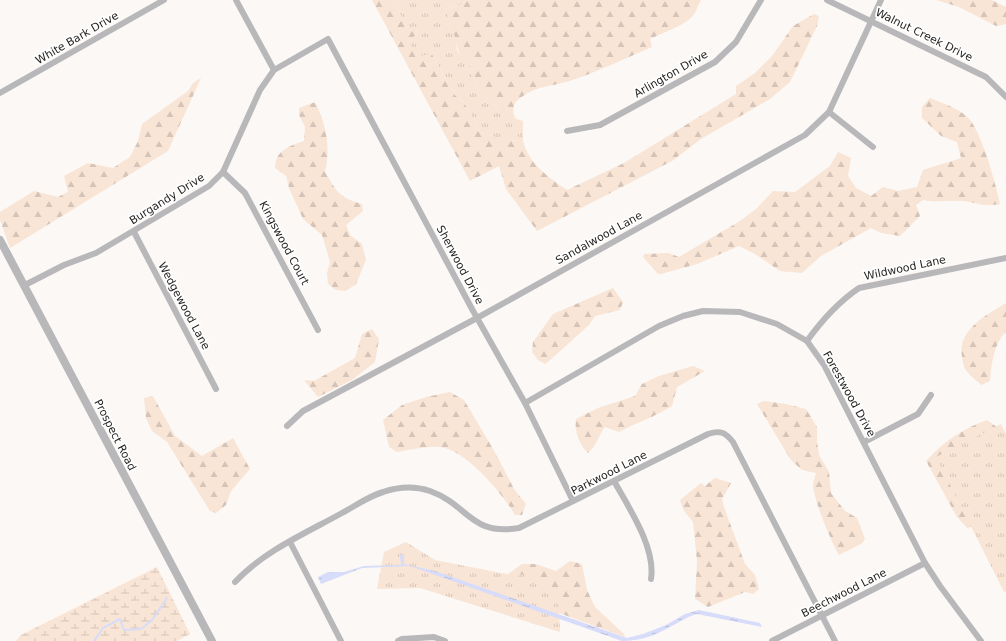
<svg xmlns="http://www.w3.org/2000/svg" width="1006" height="641" font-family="'DejaVu Sans',sans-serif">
<defs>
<pattern id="forest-firs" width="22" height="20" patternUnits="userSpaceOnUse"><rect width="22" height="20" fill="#f9e5d5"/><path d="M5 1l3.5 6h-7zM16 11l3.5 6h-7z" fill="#d5c4b7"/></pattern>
<pattern id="wetland-marsh" width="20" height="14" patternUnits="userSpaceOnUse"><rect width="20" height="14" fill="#f9e5d5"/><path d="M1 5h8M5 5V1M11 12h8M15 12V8" fill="none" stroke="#d5c4b7"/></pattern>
<pattern id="park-tufts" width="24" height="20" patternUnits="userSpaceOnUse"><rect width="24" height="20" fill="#f9e5d5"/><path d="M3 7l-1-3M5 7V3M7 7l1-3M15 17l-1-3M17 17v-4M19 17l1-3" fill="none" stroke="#d5c4b7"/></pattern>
<pattern id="water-ripples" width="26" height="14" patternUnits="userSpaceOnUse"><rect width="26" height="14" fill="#d6dcf9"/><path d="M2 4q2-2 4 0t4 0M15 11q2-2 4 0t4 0" fill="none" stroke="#b8bdd5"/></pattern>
</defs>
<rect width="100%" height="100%" fill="#fbf8f5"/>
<g fill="url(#forest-firs)">
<path d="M372,0H393L408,29L414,25L418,33L409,41L432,54L455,95L465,104L480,132L505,140L523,141C529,164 548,177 567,190L624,163L736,94V86L755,73L772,56L793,26L814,14L819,16L817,26L790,82L770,99L701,139L672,161L537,231L506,189L499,166L470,181Z"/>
<path d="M469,0H701C698,5 696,12 692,17C681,27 664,32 650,39L652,47C626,58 593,74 566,82C548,87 534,86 518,100C512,104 512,113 516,119L502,114L479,89L468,67L471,65L464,53L460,55L445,9L459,5Z"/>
<polygon points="936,0 992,0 1006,7 1006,24 996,26 959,7"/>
<polygon points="201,78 168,151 10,248 0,220 0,212 34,191 58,197 68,192 64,176 88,163 113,168 130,157 138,141 142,124 188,91 193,83"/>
<path d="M930,98C944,104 962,109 971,121C984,141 995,181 1000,204C981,207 979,203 963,201C949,200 936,203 923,200L916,205L920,216L900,236L881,233L871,228L821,256L802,273L780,271L755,254L739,246L697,264L661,274H658L643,257L644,254L668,253L679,257L740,221L756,209L773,191L795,192L830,166L838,152L851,158L848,176L856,188L871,196L883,187L898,191L917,187L923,170L961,158L957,142L941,136L922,118V107Z"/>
<path d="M315,102C326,124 331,147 325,172C338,193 338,197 362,204L363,211L346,225L350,235L362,244L366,260L356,284L346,291L336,290L328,284L327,273L330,262L322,235L303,219L289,188L286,176L275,168C275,150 290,146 304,141L305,127L299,115V108Z"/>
<polygon points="613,288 623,302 620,310 595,316 589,325 549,361 545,364 538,360 532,352 533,342 553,314"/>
<path d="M1006,303V332C994,342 991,366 990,381L981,385C976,380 969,375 965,369C963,366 963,361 962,357C957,330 986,315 1006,303Z"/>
<polygon points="372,329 379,339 375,362 352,380 318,397 304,380 314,381 355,358 362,334"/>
<path d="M693,366L705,371L677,387L672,406C655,417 637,422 619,432L605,427C597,437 599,443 588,453C579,445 574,430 576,419L598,408L635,396L642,384L659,376Z"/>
<path d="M450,392L464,400L496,454L514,489L526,504L522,515H515C503,494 465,449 440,447C425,446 411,450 397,452L389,447L383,420L402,405L426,397Z"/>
<polygon points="153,396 175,436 202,456 233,438 250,469 231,491 226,505 216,513 210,511 167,442 152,431 146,418 144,398"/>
<path d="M764,401L786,404L806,409L817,427V441L819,455L829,472L831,493L845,511L857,518L865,539L861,544L839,555C832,544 813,498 813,485C813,481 815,477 816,473L802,470L791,460L757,404Z"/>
<path d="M987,420L1005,433L976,521L968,529L957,517L926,461C943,442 962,429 987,420Z"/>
<polygon points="715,478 731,483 722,499 724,507 745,564 755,575 759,589 753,594 745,592 708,607 695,599 697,561 693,522 684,511 680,500 701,483 705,486"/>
<polygon points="570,561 582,564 587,590 595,607 624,634 625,637 559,613 496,578 508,574 522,564 536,564 556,571"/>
</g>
<polygon fill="url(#wetland-marsh)" points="157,567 190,634 177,641 16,641 21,635"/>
<g fill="url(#park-tufts)">
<polygon points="393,0 469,0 459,5 445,9 456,40 457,50 460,55 464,52 471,65 468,67 479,89 502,114 523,121 523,141 505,140 480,132 465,104 455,95 432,54 418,56 408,41 418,33 414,26 408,29"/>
<polygon points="1001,424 1006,434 1006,591 1004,592 936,457"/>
<polygon points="406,542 435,560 517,576 521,574 547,582 559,607 560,632 420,588 377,589 384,552"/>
</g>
<path fill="url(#water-ripples)" d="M404,554V564L435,571L627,638L643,634L666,625L685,614L699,610L760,623L762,627L697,614C686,617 678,623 668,628C654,636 639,641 622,641L410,566L362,568L321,584L318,577L328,572H344L364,566L401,565L400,555Z"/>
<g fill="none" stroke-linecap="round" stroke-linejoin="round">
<polyline stroke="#d6dcf9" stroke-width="2" points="94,641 103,628 120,619 124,630 141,629 152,620 167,598"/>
<g stroke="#b8b8ba" stroke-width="6">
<polyline points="236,0 274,70"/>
<polyline points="827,0 986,77 1006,97"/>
<polyline points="0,93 164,0"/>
<polyline points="829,112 873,147"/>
<polyline points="567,131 600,125 715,62 736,42 761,0"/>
<polyline points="223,172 245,193 318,330"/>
<polyline points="134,232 216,389"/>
<polyline points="25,285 64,265 96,253 209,186 223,172 260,90 274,70 328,39 472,309 525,403 573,501"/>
<path d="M807,341C822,320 837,303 859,288L1006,258"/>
<polyline points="525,403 659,326 683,316 703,311 740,312 777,324 807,341 824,365 925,563 940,586 981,641"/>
<polyline points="287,426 303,411 477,318 805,135 829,112 881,0"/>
<polyline points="864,442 918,414 931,395"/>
<path d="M614,481C629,508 656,548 651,579"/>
<polyline points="290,542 341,641"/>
<path d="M235,582C264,551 306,533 342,513C355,506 369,496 383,492C398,487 415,486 430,491C469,505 470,536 519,528L708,434C720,430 725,432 733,442L835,641"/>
<polyline points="398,641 402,639 434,637 445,641"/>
<polyline points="772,641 925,563"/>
</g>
<polyline stroke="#b8b8ba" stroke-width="8" points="0,240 212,641"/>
</g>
<g text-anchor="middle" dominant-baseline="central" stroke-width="3.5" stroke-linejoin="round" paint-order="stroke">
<g font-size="11" fill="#252422" stroke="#fff">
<text transform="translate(924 35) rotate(26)">Walnut Creek Drive</text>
<text transform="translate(77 38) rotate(-30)">White Bark Drive</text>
<text transform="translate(671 74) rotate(-30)">Arlington Drive</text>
<text transform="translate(167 199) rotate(-32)">Burgandy Drive</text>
<text transform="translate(599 238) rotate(-29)">Sandalwood Lane</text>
<text transform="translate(284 243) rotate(62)">Kingswood Court</text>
<text transform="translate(460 265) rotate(62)">Sherwood Drive</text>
<text transform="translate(905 268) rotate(-12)">Wildwood Lane</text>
<text transform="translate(184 306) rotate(62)">Wedgewood Lane</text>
<text transform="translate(849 394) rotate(61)">Forestwood Drive</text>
<text transform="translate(115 435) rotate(63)">Prospect Road</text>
<text transform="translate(609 473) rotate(-27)">Parkwood Lane</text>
<text transform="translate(844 593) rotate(-27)">Beechwood Lane</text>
</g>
</g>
</svg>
